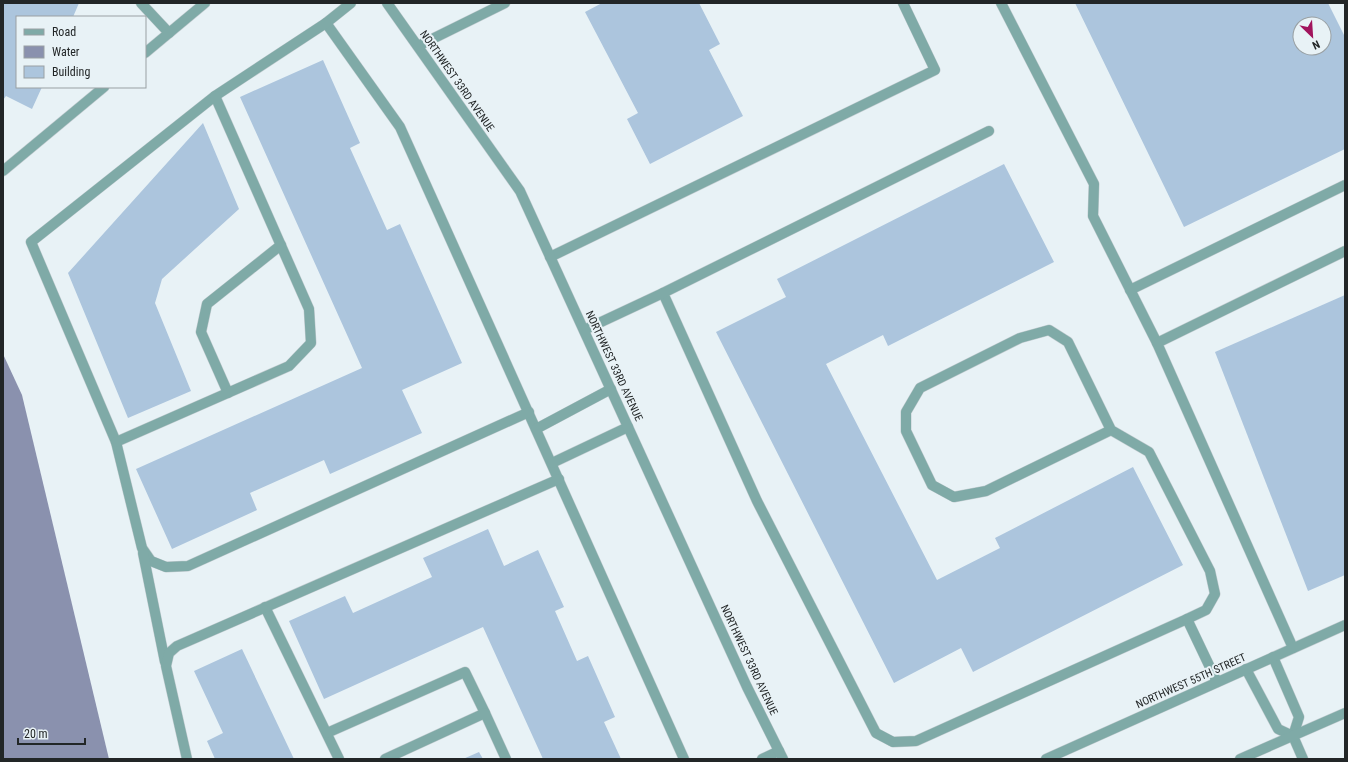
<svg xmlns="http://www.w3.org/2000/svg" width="1348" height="762" font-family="'Roboto Condensed',sans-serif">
<rect width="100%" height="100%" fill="#e8f2f6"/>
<polygon fill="#8a91ae" points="3,354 22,395 109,759 3,759"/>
<g fill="#acc5dd" fill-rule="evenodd">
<polygon points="3,3 79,3 73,17 17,17 17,87 42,87 32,109 6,96 3,100"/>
<polygon points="602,3 699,3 720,44 709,50 743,116 650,164 627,119 638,113 585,12"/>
<path d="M1075,3H1328L1345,37V149L1184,227ZM1300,24H1324V48H1300Z"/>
<polygon points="323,60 360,143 350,148 387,230 400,224 462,363 402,390 422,433 330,474 324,460 250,493 257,510 172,549 136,469 362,368 240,97"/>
<polygon points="203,123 239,209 162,279 155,303 191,391 128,418 68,273"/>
<polygon points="1004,164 1054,262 888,346 883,335 826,364 937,580 1000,548 995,538 1133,467 1183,565 973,672 961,648 894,683 716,332 786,297 777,279"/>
<polygon points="1345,295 1345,575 1308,591 1215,352"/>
<polygon points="488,529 504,566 538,550 564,607 555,611 577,661 588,656 615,717 604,722 621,759 543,759 483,627 324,699 289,621 345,596 353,613 432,577 423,558"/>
<polygon points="242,649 294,759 215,759 207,741 223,733 194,671"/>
<polygon points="479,752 483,759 463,759"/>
</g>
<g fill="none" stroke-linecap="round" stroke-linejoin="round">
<defs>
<g id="service">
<polyline points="141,3 169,33"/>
<polyline points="351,3 326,23 400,127 684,759"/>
<polyline points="1001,3 1094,184 1093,216 1157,343"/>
<polyline points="326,23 215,96 31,242 116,442 142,548 151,561 166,567 188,566 529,412"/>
<polyline points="418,46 505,3"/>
<polyline points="145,53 205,3"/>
<polyline points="989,131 663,293 757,501 876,733 893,742 916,741 1187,619 1217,682"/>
<polyline points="3,171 104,87"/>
<polyline points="550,257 935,70 903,3"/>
<polyline points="1130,290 1345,185"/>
<polyline points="584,330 663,293"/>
<polyline points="228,393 201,332 207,304 281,245"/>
<polyline points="536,429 611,389"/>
<polyline points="1111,430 986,491 954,497 932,485 906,431 906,412 920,388 1020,338 1049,330 1068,342 1111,430 1149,452 1210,571 1215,594 1206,610 1187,619"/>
<polyline points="116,442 289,366 311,343 309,309 215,96"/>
<polyline points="552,463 628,427"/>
<polyline points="143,553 165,662"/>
<polyline points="265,607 339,759"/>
<polyline points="1293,648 1157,343 1345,251"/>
<polyline points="1273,657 1299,717 1293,736"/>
<polyline points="1246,669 1278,729 1293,736 1303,759"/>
<polyline points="327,733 465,672 485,713"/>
<polyline points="187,759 166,666 169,653 177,646 559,479"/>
<polyline points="385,759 485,713 506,759"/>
<polyline points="762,759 779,751"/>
<polyline points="1240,759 1345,713"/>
</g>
<g id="minor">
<polyline points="387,3 520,191 747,687 783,759"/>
<polyline points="1046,759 1345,625"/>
</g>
</defs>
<use href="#service" stroke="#c4cdd1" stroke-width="11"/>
<use href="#minor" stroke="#c4cdd1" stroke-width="11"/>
<use href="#service" stroke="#7faaa7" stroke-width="10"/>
<use href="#minor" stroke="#7faaa7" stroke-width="10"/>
</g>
<g text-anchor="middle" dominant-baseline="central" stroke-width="4" stroke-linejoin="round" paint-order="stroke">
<g font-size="11" fill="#222627" stroke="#e8f2f6">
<text transform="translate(457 81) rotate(55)">NORTHWEST 33RD AVENUE</text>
<text transform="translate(614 366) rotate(65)">NORTHWEST 33RD AVENUE</text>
<text transform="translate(749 660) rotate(65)">NORTHWEST 33RD AVENUE</text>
<text transform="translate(1191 681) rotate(-24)">NORTHWEST 55TH STREET</text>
</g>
</g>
<rect width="1348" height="762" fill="none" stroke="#222627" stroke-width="8"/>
<rect x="16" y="16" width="130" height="72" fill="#e8f2f6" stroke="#99a0a3"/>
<rect x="24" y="29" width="20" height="6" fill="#7faaa7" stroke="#99a0a3"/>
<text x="52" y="36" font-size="12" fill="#222627">Road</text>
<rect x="24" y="46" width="20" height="12" fill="#8a91ae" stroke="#99a0a3"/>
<text x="52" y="56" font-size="12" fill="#222627">Water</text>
<rect x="24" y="66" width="20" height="12" fill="#acc5dd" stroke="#99a0a3"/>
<text x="52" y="76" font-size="12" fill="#222627">Building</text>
<g transform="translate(1312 36) rotate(155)"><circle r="19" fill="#e8f2f6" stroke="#99a0a3"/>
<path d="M0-3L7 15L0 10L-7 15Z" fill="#a1145d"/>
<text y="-6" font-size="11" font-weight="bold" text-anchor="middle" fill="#222627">N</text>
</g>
<path d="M18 738v6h67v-6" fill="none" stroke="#222627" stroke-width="2"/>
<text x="24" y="738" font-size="12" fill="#222627" stroke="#e8f2f6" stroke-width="3" paint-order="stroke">20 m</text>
</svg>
